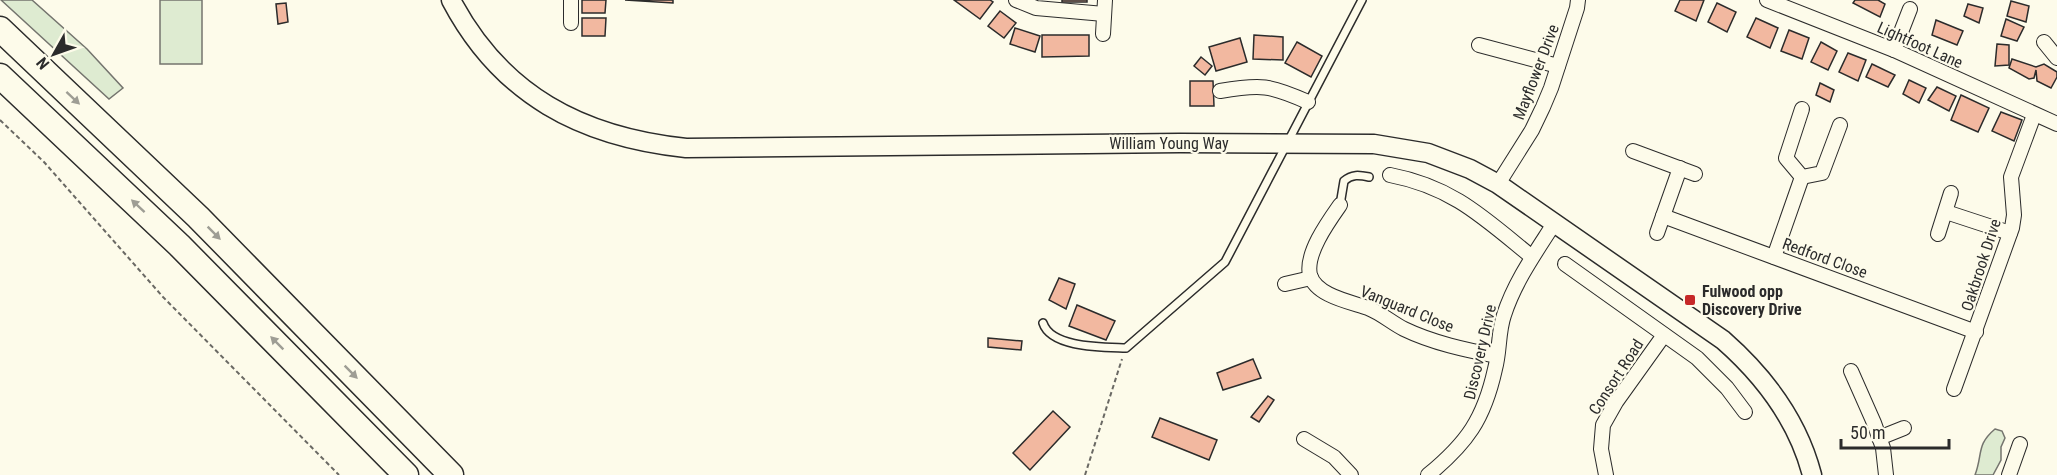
<svg xmlns="http://www.w3.org/2000/svg" width="2057" height="475" font-family="'Roboto Condensed',sans-serif">
<rect width="100%" height="100%" fill="#fdfbea"/>
<g fill="#deebd1" stroke="#74746e" stroke-width="1.5">
<polygon points="1,0 32,0 87,49 123,88 109,99"/>
<rect x="160" y="0" width="42" height="64"/>
<path d="M1995,429L2002,431L2005,438L2001,447V460L1993,475H1975C1983,454 1976,445 1995,429Z"/>
</g>
<g fill="#f2b8a0" stroke="#2b2b2b" stroke-width="1.5">
<polygon points="582,0 606,0 605,13 582,13"/>
<polygon points="625,0 673,0 673,3"/>
<polygon points="954,0 990,0 993,2 980,19"/>
<rect x="1062" y="0" width="25" height="2"/>
<polygon points="1680,0 1704,0 1696,21 1675,11"/>
<polygon points="1855,0 1878,0 1885,4 1880,17 1853,3"/>
<polygon points="2011,1 2029,6 2026,22 2007,16"/>
<polygon points="286,3 288,22 278,24 276,4"/>
<polygon points="1717,3 1736,12 1727,32 1708,22"/>
<polygon points="1968,4 1983,8 1979,23 1964,16"/>
<polygon points="1000,11 1016,23 1004,38 988,26"/>
<polygon points="582,18 606,18 605,36 582,36"/>
<polygon points="1756,18 1778,28 1770,48 1747,37"/>
<polygon points="2006,19 2024,27 2017,41 2001,36"/>
<polygon points="1936,20 1963,31 1957,45 1932,35"/>
<polygon points="1015,28 1040,36 1035,52 1010,44"/>
<polygon points="1789,30 1809,38 1802,59 1781,51"/>
<polygon points="1042,35 1089,35 1089,56 1042,57"/>
<polygon points="1254,35 1283,37 1283,60 1253,59"/>
<polygon points="1240,38 1247,62 1216,71 1209,47"/>
<polygon points="1297,42 1322,56 1311,77 1285,63"/>
<polygon points="1821,42 1837,51 1828,70 1811,62"/>
<polygon points="1997,44 2009,45 2009,65 1995,66"/>
<polygon points="1848,53 1866,60 1858,81 1839,72"/>
<polygon points="1201,57 1212,66 1205,75 1194,66"/>
<polygon points="2012,59 2036,67 2044,64 2057,72 2057,77 2051,88 2037,81 2036,70 2034,78 2029,79 2009,68"/>
<polygon points="1872,64 1895,75 1888,87 1866,77"/>
<polygon points="1909,80 1926,88 1919,103 1903,94"/>
<polygon points="1190,81 1213,81 1214,106 1190,106"/>
<polygon points="1820,83 1834,90 1830,102 1816,95"/>
<polygon points="1937,87 1956,96 1949,111 1928,100"/>
<polygon points="1961,95 1989,108 1978,132 1951,120"/>
<polygon points="2001,112 2022,120 2014,141 1992,131"/>
<polygon points="1059,278 1075,284 1066,309 1049,300"/>
<polygon points="1077,305 1115,321 1106,340 1069,326"/>
<polygon points="988,338 1022,341 1021,350 988,347"/>
<polygon points="1253,359 1261,378 1223,390 1217,373"/>
<polygon points="1268,396 1274,400 1259,422 1251,417"/>
<polygon points="1053,411 1070,427 1030,470 1013,453"/>
<polygon points="1160,418 1217,440 1209,460 1152,437"/>
</g>
<g fill="none" stroke-linecap="round" stroke-linejoin="round">
<defs>
<g id="service">
<path d="M1340,205L1344,181C1352,174 1359,175 1369,177"/>
<path d="M1043,323C1051,348 1103,347 1126,348L1225,262L1362,0"/>
</g>
<g id="minor">
<polyline points="1016,0 1036,8 1104,14"/>
<polyline points="1767,0 1894,50 2057,124"/>
<polyline points="571,23 571,0"/>
<polyline points="1103,34 1105,0"/>
<polyline points="2044,42 2057,58"/>
<polyline points="1479,45 1558,66"/>
<polyline points="1894,50 1910,9"/>
<path d="M1220,91C1261,84 1270,85 1308,102"/>
<polyline points="1802,109 1786,158 1802,177 1822,173 1840,125"/>
<polyline points="1633,151 1695,174"/>
<path d="M1390,175C1453,187 1484,218 1532,257"/>
<polyline points="1498,184 1532,130 1543,107 1551,88 1577,8 1578,0"/>
<path d="M1340,205C1328,222 1305,254 1310,275C1316,296 1351,302 1368,308C1381,313 1392,323 1404,329C1433,343 1466,350 1497,356"/>
<polyline points="1946,212 2010,233"/>
<polyline points="1663,216 1976,332"/>
<polyline points="1657,233 1680,168"/>
<polyline points="1938,234 1951,193"/>
<polyline points="1774,257 1802,177"/>
<polyline points="1565,264 1697,358 1727,388 1745,412"/>
<polyline points="1285,284 1311,278"/>
<polyline points="1851,371 1874,423 1883,448 1886,475"/>
<polyline points="1954,389 2012,228 2014,215 2011,177 2034,115"/>
<polyline points="1879,438 1904,428"/>
<polyline points="1304,439 1334,457 1351,475"/>
<path d="M1428,475C1467,443 1484,419 1495,369C1500,351 1498,332 1504,315C1515,281 1536,252 1555,222"/>
<polyline points="1606,475 1601,449 1603,425 1616,402 1664,335"/>
<polyline points="2009,475 2020,444"/>
</g>
<path id="secondary" d="M451,0C501,95 581,137 686,148L1180,143L1374,144L1428,153L1470,169L1498,184L1723,340C1764,376 1798,421 1812,475"/>
<g id="motorway">
<polyline points="0,29 198,217 451,475"/>
<polyline points="0,76 179,245 406,475"/>
</g>
</defs>
<use href="#service" stroke="#2b2b2b" stroke-width="10"/>
<use href="#minor" stroke="#2b2b2b" stroke-width="16"/>
<use href="#secondary" stroke="#2b2b2b" stroke-width="21"/>
<use href="#motorway" stroke="#2b2b2b" stroke-width="27"/>
<g stroke="#6a6964" stroke-width="2" stroke-dasharray="4.5 3" stroke-linecap="butt">
<polyline points="0,120 44,162 163,297 339,475"/>
<polyline points="1085,475 1122,359"/>
</g>
<use href="#service" stroke="#fdfbea" stroke-width="7"/>
<use href="#minor" stroke="#fdfbea" stroke-width="14"/>
<use href="#secondary" stroke="#fdfbea" stroke-width="18"/>
<use href="#motorway" stroke="#fdfbea" stroke-width="24"/>
</g>
<defs><path id="oneway-solid" d="M-6-.8H1V-3.2L6.5 0L1 3.2V.8H-6Z" transform="scale(1.5)"/></defs>
<g fill="#9e9d94">
<use href="#oneway-solid" transform="translate(73 98) rotate(43)"/>
<use href="#oneway-solid" transform="translate(138 206) rotate(-137)"/>
<use href="#oneway-solid" transform="translate(214 233) rotate(45)"/>
<use href="#oneway-solid" transform="translate(277 343) rotate(-135)"/>
<use href="#oneway-solid" transform="translate(351 372) rotate(45)"/>
</g>
<rect fill="#c62828" stroke="#fdfbea" stroke-width="2" x="1684" y="294" width="12" height="12" rx="3"/>
<g text-anchor="middle" dominant-baseline="central" stroke-width="4.5" stroke-linejoin="round" paint-order="stroke">
<g font-size="16" fill="#2b2b2b" stroke="#fdfbea">
<text transform="translate(1920 45) rotate(24)">Lightfoot Lane</text>
<text transform="translate(1536 72) rotate(-69)">Mayflower Drive</text>
<text x="1169" y="143">William Young Way</text>
<text transform="translate(1825 258) rotate(20)">Redford Close</text>
<text transform="translate(1981 265) rotate(-72)">Oakbrook Drive</text>
<text transform="translate(1407 309) rotate(22)">Vanguard Close</text>
<text transform="translate(1480 352) rotate(-77)">Discovery Drive</text>
<text transform="translate(1616 377) rotate(-57)">Consort Road</text>
</g>
<g font-size="16" font-weight="bold" fill="#2b2b2b" stroke="#fdfbea" text-anchor="start">
<text x="1702" y="291">Fulwood opp<tspan x="1702" dy="18">Discovery Drive</tspan></text>
</g>
</g>
<g transform="translate(54 54) rotate(230)" stroke="#fdfbea" stroke-width="4.5" paint-order="stroke">
<path d="M0-4.5L10 22L0 15L-10 22Z" fill="#2b2b2b"/>
<text y="-9" font-size="16" font-weight="bold" text-anchor="middle" fill="#2b2b2b">N</text>
</g>
<path d="M1841 439v9h108v-9" fill="none" stroke="#2b2b2b" stroke-width="3"/>
<text x="1850" y="439" font-size="18" fill="#2b2b2b" stroke="#fdfbea" stroke-width="4.5" paint-order="stroke">50 m</text>
</svg>
